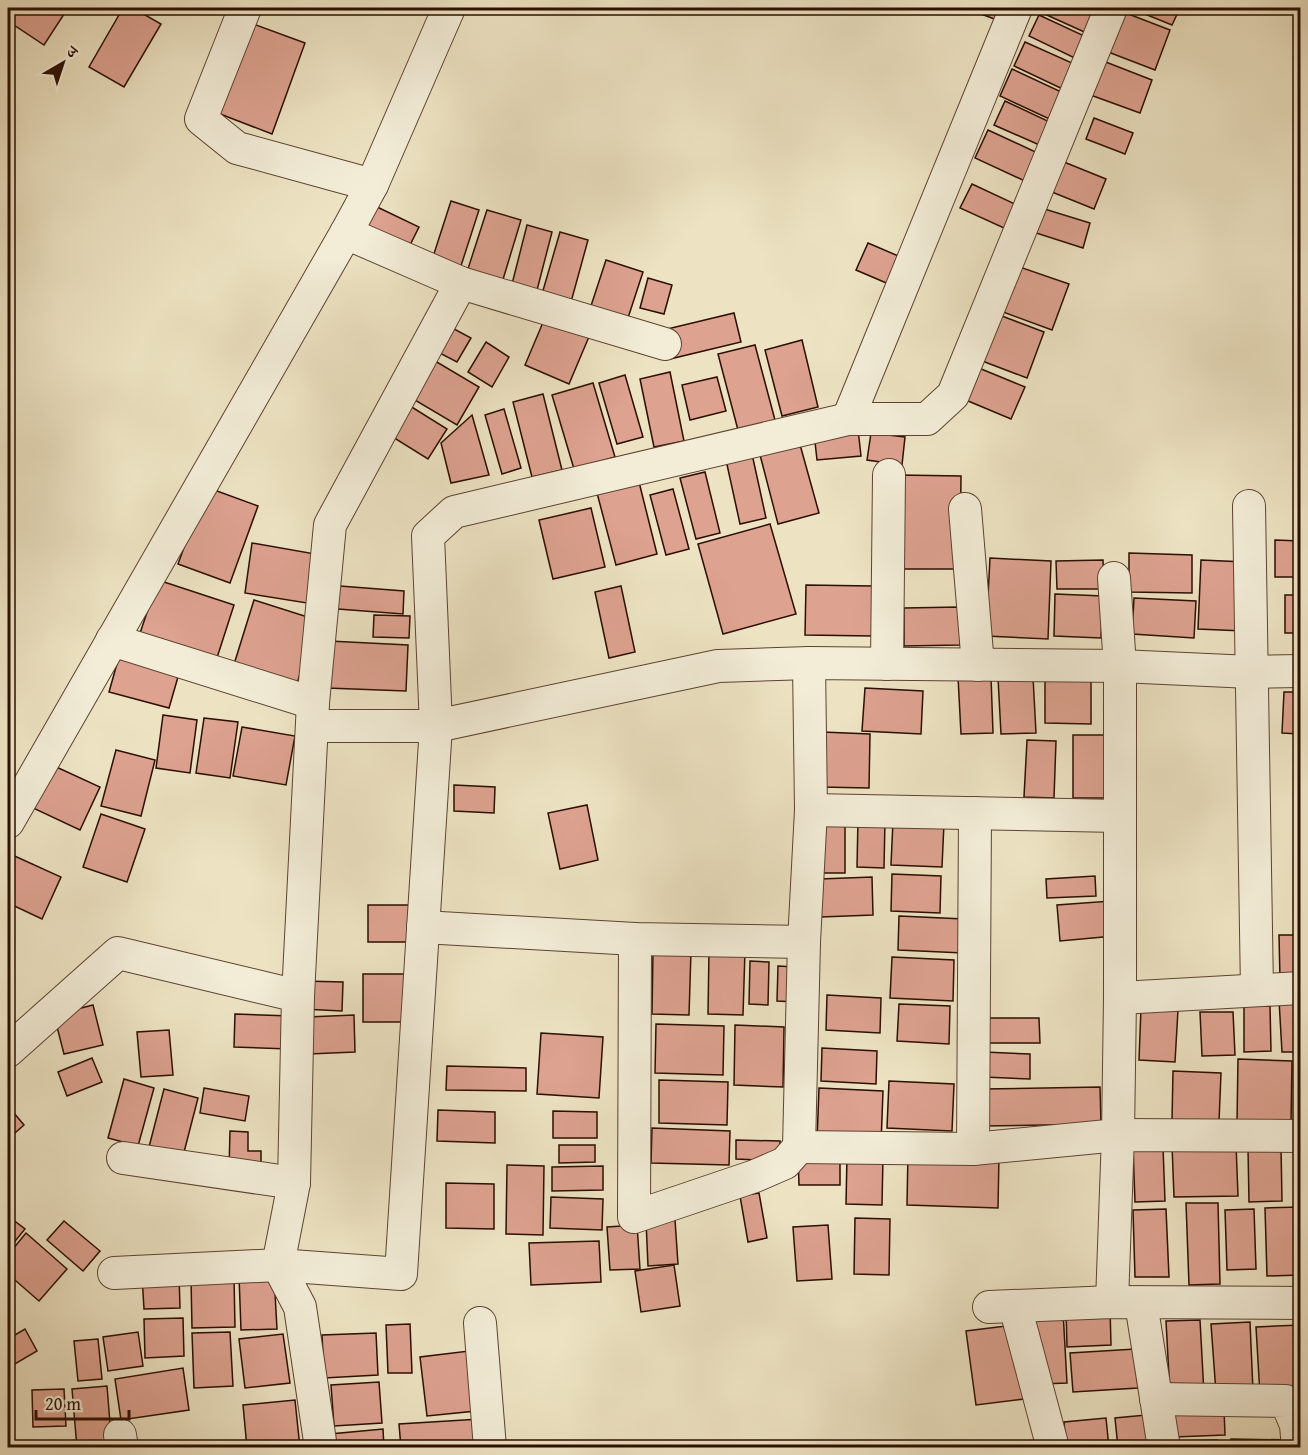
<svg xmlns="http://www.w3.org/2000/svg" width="1308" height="1455" font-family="'Gentium Book Plus','Noto Serif Devanagari',serif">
<rect width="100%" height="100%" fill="#ede3c3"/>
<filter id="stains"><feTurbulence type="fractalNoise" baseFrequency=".00333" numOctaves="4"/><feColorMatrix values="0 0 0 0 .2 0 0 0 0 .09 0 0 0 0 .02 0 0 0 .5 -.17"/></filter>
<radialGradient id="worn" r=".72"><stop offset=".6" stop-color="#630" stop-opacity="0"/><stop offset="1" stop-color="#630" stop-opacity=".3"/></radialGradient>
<g fill="#dda290" stroke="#2b0e00" stroke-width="1.5">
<polygon points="12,8 68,8 44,45 8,21 8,14"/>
<polygon points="123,8 133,8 161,24 124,87 89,67"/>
<polygon points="965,8 1011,8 1005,23"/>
<polygon points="1039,8 1104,8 1091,35 1038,11"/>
<polygon points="1130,8 1180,8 1172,25"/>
<polygon points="1118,10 1170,30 1155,70 1103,50"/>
<polygon points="1039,15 1093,40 1083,62 1029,36"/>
<polygon points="248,22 305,43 272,134 215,112"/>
<polygon points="1025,42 1081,67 1069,92 1014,66"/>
<polygon points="1098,59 1152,80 1140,113 1085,93"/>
<polygon points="1012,69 1070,96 1058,123 1000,96"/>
<polygon points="1005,101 1054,124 1044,147 994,125"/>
<polygon points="1094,118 1133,133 1125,154 1086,139"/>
<polygon points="988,130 1040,154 1027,182 975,158"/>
<polygon points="1059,160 1106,179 1094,209 1047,190"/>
<polygon points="972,184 1015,204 1004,228 960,208"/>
<polygon points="451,201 479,210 459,272 431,263"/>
<polygon points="373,205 419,227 405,255 360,233"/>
<polygon points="1038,207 1090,223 1083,248 1030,231"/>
<polygon points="487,210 521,220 501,286 466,275"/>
<polygon points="527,225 552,232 536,294 511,288"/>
<polygon points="560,232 588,240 571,302 542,294"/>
<polygon points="868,243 910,261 898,288 856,270"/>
<polygon points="606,260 643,272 625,327 588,315"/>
<polygon points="1011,264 1069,284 1052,330 995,309"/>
<polygon points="648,278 672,285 664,314 640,308"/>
<polygon points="547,313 591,332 569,384 525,365"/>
<polygon points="734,313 741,342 670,359 663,330"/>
<polygon points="994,313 1044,332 1027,378 977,359"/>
<polygon points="443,323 471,338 457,362 430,348"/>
<polygon points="802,340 818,407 782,416 765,350"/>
<polygon points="486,342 509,357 492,387 468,372"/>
<polygon points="755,345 775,420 738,430 718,354"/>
<polygon points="425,355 479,387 457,425 403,393"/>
<polygon points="974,366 1025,387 1011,419 961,398"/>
<polygon points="670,372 684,441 654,447 640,379"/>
<polygon points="625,375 643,437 617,444 599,383"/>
<polygon points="717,377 726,411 690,420 682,385"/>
<polygon points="593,383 615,457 574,469 552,395"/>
<polygon points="543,394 562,470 532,477 513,402"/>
<polygon points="402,401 447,429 428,459 383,431"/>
<polygon points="504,409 521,468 502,474 485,415"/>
<polygon points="472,415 489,475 451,483 441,443"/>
<polygon points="858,429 861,456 817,460 814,433"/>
<polygon points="871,433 905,437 902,465 867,460"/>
<polygon points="799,441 819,513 778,524 759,451"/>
<polygon points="752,454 766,518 740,524 726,460"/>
<polygon points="705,472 720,533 696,539 680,478"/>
<polygon points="899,475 961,476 960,569 898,569"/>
<polygon points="639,482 657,554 616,565 597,493"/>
<polygon points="206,487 258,506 230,583 178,564"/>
<polygon points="673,489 689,549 666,555 650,495"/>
<polygon points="591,508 605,567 553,579 539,520"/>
<polygon points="770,524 796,614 723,634 698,544"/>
<polygon points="1275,540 1300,541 1300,577 1275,577"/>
<polygon points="252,543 321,555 313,604 245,593"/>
<polygon points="1129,553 1192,555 1192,593 1129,592"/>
<polygon points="990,558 1051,561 1048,639 986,636"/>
<polygon points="1103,560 1104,589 1057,589 1056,561"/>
<polygon points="1201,560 1245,562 1243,631 1198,629"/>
<polygon points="158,580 234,605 214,667 137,642"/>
<polygon points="327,585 404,591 403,614 325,608"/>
<polygon points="806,585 872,586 872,636 805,635"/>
<polygon points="621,586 635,652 609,658 595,592"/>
<polygon points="1055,594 1103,596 1101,638 1054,636"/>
<rect x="1285" y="595" width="15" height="38"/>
<polygon points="1134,598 1196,601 1194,638 1132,634"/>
<polygon points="254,600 317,620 294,693 231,674"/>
<polygon points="960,607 960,645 904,646 904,608"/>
<polygon points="374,615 410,616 409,638 373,637"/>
<polygon points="329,641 408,645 406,691 327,688"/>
<polygon points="120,653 180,670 169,708 109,692"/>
<polygon points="1045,673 1091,673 1091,724 1045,723"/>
<polygon points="991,676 993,733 961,734 958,677"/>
<polygon points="1033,677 1036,733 1001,734 998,678"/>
<polygon points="865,688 923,691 921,734 862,731"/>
<polygon points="1284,692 1300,692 1300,734 1282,733"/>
<polygon points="163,715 197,720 190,773 156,768"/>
<polygon points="204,718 238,722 230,778 196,773"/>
<polygon points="242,727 295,736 286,785 233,776"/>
<polygon points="822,732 870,734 869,788 821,787"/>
<rect x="1073" y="735" width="32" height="63"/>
<polygon points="1027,740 1056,741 1054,798 1024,797"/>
<polygon points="116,750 155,760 141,816 101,806"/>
<polygon points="52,765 100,787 80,830 33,808"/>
<polygon points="454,785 495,787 494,813 454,811"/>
<polygon points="587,805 598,860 560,869 548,813"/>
<polygon points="101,814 145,829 127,882 83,867"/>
<polygon points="858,819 885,820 884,868 857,867"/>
<polygon points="893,821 944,823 942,867 891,865"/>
<rect x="814" y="825" width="31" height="48"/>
<polygon points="8,853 61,877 42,919 8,903"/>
<polygon points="892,874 941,876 940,913 891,911"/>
<polygon points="1095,876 1096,896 1047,898 1046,879"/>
<polygon points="872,877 873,915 821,917 820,879"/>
<polygon points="1111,901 1114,936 1060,941 1057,905"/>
<polygon points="368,905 413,905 412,942 368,942"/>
<polygon points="899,916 964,919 963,953 898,950"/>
<polygon points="1279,935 1300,935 1300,979 1280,979"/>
<polygon points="653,950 691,951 689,1015 652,1014"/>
<polygon points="709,950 745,950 743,1015 708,1014"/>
<polygon points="892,957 954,960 953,1001 890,998"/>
<polygon points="750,961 769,962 768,1005 749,1004"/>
<polygon points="778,966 796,967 796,1002 777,1001"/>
<polygon points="363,974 414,974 415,1022 363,1022"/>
<polygon points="303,981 343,982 342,1011 302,1009"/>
<polygon points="827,995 881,998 880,1033 826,1030"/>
<polygon points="1300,999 1300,1052 1282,1052 1279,1000"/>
<polygon points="899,1004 950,1006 949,1044 897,1041"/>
<polygon points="93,1005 103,1045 64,1054 54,1015"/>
<polygon points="1244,1006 1270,1006 1271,1051 1244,1052"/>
<polygon points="1141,1008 1178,1010 1175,1062 1139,1060"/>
<polygon points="1200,1012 1233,1012 1235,1055 1202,1056"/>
<polygon points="235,1014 290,1016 289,1049 234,1047"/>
<polygon points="354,1015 355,1052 309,1054 307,1017"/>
<polygon points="981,1018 1039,1018 1040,1043 981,1043"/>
<polygon points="656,1024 724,1026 723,1075 655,1073"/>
<polygon points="735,1025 784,1027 783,1087 734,1085"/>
<polygon points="169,1030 173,1075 141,1077 137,1032"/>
<polygon points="541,1033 603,1037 599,1098 537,1094"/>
<polygon points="822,1048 877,1051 876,1084 821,1081"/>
<polygon points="984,1052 1030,1054 1030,1079 984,1077"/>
<polygon points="92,1058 102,1082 67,1096 58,1072"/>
<polygon points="1238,1059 1292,1061 1291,1124 1237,1122"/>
<polygon points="447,1066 526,1068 526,1091 446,1090"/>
<polygon points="1173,1071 1221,1073 1219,1122 1172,1120"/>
<polygon points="124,1079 154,1088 138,1146 108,1138"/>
<polygon points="659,1080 728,1082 727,1125 659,1123"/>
<polygon points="889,1081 954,1084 952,1131 887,1128"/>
<polygon points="1100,1087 1101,1124 983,1126 982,1089"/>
<polygon points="204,1088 249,1096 245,1121 200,1113"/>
<polygon points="819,1088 883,1091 881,1144 817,1141"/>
<polygon points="164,1089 198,1098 183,1156 149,1147"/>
<polygon points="8,1106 24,1125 8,1139"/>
<polygon points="438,1110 495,1112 495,1143 437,1141"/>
<polygon points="553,1111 597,1112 597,1138 553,1138"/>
<polygon points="652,1128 730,1131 729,1165 651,1163"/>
<polygon points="230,1131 248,1132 248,1151 261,1151 261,1169 229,1169"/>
<polygon points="736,1140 780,1141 779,1161 736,1159"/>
<polygon points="1236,1144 1238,1196 1174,1197 1172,1145"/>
<polygon points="559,1145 595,1145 595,1162 559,1163"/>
<polygon points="1133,1147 1163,1147 1165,1201 1135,1202"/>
<polygon points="1281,1147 1282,1201 1249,1202 1248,1148"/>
<polygon points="908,1152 999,1155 998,1208 907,1205"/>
<polygon points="798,1154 840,1154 840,1185 799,1185"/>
<polygon points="847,1156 883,1156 882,1205 846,1204"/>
<polygon points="507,1165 544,1166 543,1235 506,1234"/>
<polygon points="603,1166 603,1190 552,1191 552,1167"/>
<polygon points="446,1183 494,1184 494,1229 446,1228"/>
<polygon points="759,1193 767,1238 748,1242 740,1196"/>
<polygon points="551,1197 603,1199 602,1230 550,1228"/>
<polygon points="1186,1203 1218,1203 1220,1284 1189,1285"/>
<polygon points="1300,1207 1300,1275 1267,1276 1265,1208"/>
<polygon points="1166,1209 1169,1277 1135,1277 1133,1210"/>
<polygon points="1254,1209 1256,1269 1227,1270 1225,1210"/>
<polygon points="8,1216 25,1229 8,1250"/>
<polygon points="855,1218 890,1219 889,1275 854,1274"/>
<polygon points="675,1220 678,1264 648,1266 646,1221"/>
<polygon points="64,1221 100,1251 83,1271 47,1240"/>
<polygon points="637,1225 640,1269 610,1270 607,1227"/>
<polygon points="828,1225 832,1279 797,1281 793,1227"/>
<polygon points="26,1233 67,1269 39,1301 8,1274 8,1255"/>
<polygon points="599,1241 601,1282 531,1285 529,1243"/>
<polygon points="674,1265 680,1306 641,1312 635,1271"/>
<polygon points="179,1274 180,1308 144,1309 142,1276"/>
<polygon points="274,1275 277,1329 241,1330 239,1276"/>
<polygon points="234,1278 235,1327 192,1328 191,1279"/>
<polygon points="1110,1308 1111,1345 1067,1347 1066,1309"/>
<polygon points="1063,1311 1067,1383 1041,1384 1035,1313"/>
<polygon points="183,1318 184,1356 145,1358 144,1319"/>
<polygon points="1200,1320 1204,1394 1170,1395 1166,1321"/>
<polygon points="1250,1322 1253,1391 1216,1393 1211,1324"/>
<polygon points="410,1324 412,1373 388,1373 386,1325"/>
<polygon points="1014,1325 1024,1399 976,1405 966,1331"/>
<polygon points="1300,1325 1300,1393 1260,1395 1256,1327"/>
<polygon points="25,1329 37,1351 8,1368 8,1339"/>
<polygon points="138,1332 143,1366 108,1371 103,1337"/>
<polygon points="230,1332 233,1386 194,1388 192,1333"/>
<polygon points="376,1333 378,1375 324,1378 322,1335"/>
<polygon points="283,1334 290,1383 245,1388 239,1339"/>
<polygon points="98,1339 102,1379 78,1381 74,1341"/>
<polygon points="1135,1349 1138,1388 1073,1392 1070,1353"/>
<polygon points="469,1351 476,1411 427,1416 420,1357"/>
<polygon points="183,1368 189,1410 121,1420 115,1379"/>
<polygon points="379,1382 382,1423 334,1426 331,1385"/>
<polygon points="107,1386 112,1448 77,1448 72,1389"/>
<polygon points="64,1389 66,1426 33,1427 32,1390"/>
<polygon points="295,1400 300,1448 247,1448 243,1405"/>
<polygon points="1224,1409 1225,1435 1174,1437 1173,1411"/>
<polygon points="1146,1415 1149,1448 1118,1448 1115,1418"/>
<polygon points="1106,1418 1109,1448 1066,1448 1064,1422"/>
<polygon points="480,1419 482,1448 401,1448 399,1424"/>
<polygon points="383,1429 384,1448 331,1448 330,1434"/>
<polygon points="1231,1439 1295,1440 1295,1448 1231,1448"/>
<polygon points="1217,1440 1217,1448 1177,1448 1177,1441"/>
</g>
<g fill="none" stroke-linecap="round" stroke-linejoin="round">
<defs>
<g id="minor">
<polyline points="245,8 201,119 237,148 372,185"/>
<polyline points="346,233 461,283 665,344"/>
<polyline points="848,419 1016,8"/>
<polyline points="1249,506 1257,990"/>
<polyline points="965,509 978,665"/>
<polyline points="112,640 313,703"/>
<polyline points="809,663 811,810 804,942 799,1147 973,1149 1118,1135 1300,1136"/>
<polyline points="887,664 889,475"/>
<polyline points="312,726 436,726 718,666 809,663 1120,666 1251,672 1300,671"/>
<polyline points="811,810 1119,816"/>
<polyline points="8,822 346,233 372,185 449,8"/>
<polyline points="423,927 635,939 804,942"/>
<polyline points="635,939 634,1217 755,1176 785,1163 799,1147"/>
<polyline points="1120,998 1300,988"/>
<polyline points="8,1051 118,953 298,996"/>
<polyline points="973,1149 975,813"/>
<polyline points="123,1158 294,1183"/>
<polyline points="114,1273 278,1265 401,1274 436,726 428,536 454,512 848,419 927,419 953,395 1111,8"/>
<polyline points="1112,1302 1118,1135 1120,998 1120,666 1114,578"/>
<polyline points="1141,1303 1164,1448"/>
<polyline points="1015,1306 1053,1448"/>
<polyline points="989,1307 1112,1302 1300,1303"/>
<polyline points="480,1323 490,1448"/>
<polyline points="1156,1399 1286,1401 1296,1425 1298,1448"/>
<polyline points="120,1435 122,1448"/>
<polyline points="321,1448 300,1307 278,1265 294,1183 298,996 313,703 330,525 461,283"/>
</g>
</defs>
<use href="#minor" stroke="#5c4331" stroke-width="34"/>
<use href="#minor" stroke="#f3edd8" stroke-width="32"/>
</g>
<rect width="1308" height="1455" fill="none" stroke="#ede3c3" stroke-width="30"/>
<rect x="9" y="9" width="1290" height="1437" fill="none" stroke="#2b0e00" stroke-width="3"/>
<rect x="15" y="15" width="1278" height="1425" fill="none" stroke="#2b0e00" stroke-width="1.5"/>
<g transform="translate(63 63) rotate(39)" stroke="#f3edd8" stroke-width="4.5" paint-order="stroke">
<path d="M0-4.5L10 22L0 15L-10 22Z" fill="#2b0e00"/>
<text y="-9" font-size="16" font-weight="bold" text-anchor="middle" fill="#2b0e00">उ</text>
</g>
<path d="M36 1410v9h93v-9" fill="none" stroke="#2b0e00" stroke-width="3"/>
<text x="45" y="1410" font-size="18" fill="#2b0e00" stroke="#f3edd8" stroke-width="4.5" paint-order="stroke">20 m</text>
<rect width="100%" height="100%" filter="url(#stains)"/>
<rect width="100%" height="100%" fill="url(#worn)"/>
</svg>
